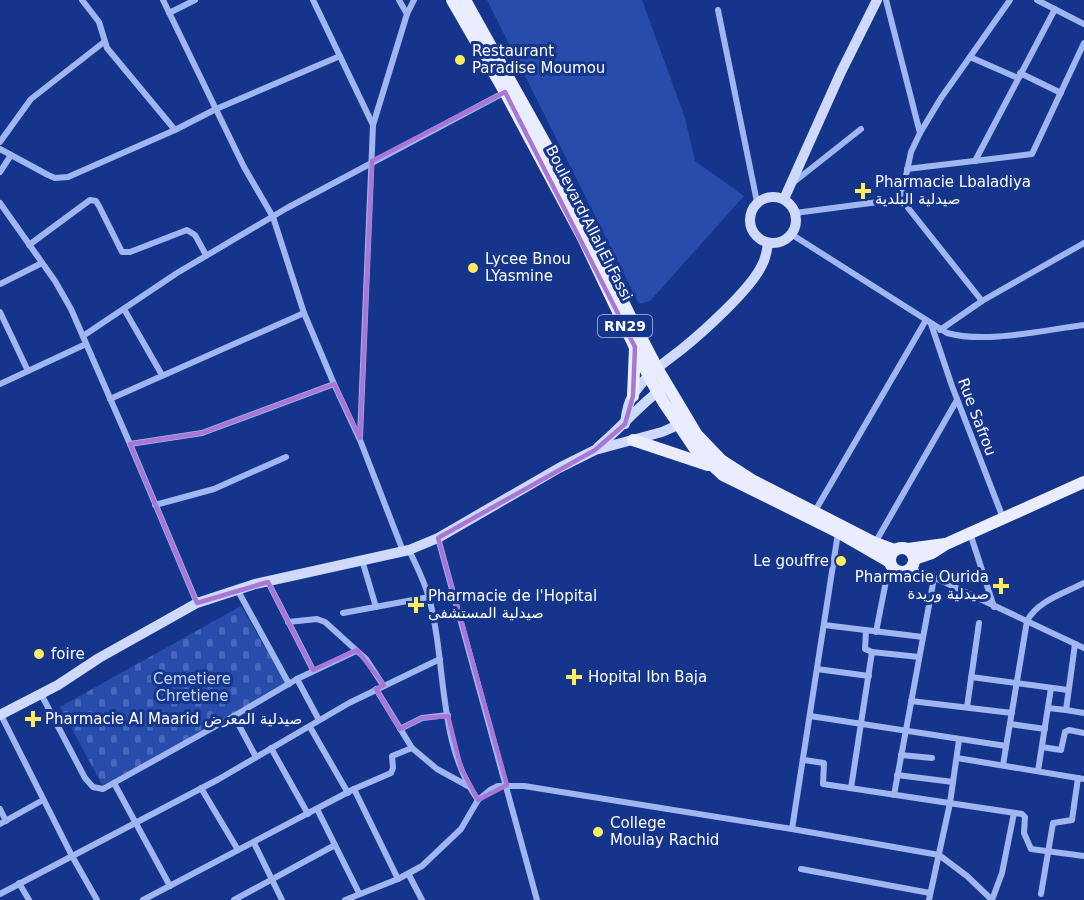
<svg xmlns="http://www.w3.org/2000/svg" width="1084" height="900" font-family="'DejaVu Sans',Vazirmatn,sans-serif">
<defs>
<pattern id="cemetery-stones" width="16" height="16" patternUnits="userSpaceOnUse" patternTransform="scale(1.5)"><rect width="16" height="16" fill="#284cac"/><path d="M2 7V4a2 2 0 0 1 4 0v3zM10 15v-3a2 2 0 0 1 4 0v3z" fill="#4867b8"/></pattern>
</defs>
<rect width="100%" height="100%" fill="#15358d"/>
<polygon fill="#284cac" points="487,0 642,0 685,118 695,161 744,196 650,301 639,304"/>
<polygon fill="url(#cemetery-stones)" points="241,606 288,687 105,790 60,707"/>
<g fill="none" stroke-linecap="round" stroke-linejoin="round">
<g stroke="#a0b6f0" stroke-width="6">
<polyline points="82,0 99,22 107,48 175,130"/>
<polyline points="163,0 244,167 273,217 304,313 334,384 360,440 403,551"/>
<polyline points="313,0 373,125"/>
<polyline points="399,0 407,14"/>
<polyline points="886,0 920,133"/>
<polyline points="1037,0 1084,24"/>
<polyline points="718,10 757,202"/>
<polyline points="169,13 195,0"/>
<polyline points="970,57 1018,78"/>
<polyline points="1020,73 1061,93"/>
<polyline points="0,142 31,99 104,42"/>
<polyline points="0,149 48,175 55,178 68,177 175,130 216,109 340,56"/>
<polyline points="975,161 1055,9"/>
<polyline points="907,169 1032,154 1084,43"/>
<polyline points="0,172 11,155"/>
<polyline points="794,182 861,129"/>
<polyline points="0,203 55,281 71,309 130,444 197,603"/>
<polyline points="795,213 901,199"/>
<path d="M791,234L947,333C986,344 1043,330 1084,325"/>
<polyline points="29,245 90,200 96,201 99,206 122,252 130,252 187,230 195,235 206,255"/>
<polyline points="0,284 42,263"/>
<polyline points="982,301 901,199 911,152 920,133 941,98 1010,0"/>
<polyline points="124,309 162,375"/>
<polyline points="0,312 28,371"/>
<polyline points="931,324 952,386 1003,518"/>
<polyline points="940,330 982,301 1084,243"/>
<polyline points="83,336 177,273 287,208 507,91"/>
<polyline points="0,384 86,344"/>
<polyline points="110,399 304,313"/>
<polyline points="360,437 373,125 407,14 414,0"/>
<polyline points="130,444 202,433 334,384"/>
<polyline points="155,505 214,489 286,457"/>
<polyline points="815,511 926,320"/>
<polyline points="970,533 994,607"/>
<polyline points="438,538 537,900"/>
<polyline points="875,543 957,400"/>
<path d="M409,550C418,569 428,589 432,610C446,672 439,745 478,800"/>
<polyline points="362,560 376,607"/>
<polyline points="909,569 927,574 1084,648"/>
<polyline points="268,582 313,670"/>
<polyline points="237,589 289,684"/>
<polyline points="343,613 429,597"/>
<polyline points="288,622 317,619 325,622 366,659 383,685"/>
<polyline points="824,625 923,637"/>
<polyline points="866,631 865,649 872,652"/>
<polyline points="876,632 886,581"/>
<polyline points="1075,644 1066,710 1084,713"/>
<polyline points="817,669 869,676"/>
<polyline points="971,677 1068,690"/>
<polyline points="297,679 319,720"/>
<polyline points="376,689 412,748 437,769 468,786"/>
<polyline points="41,694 85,778 93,787 103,789 234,716 297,679 356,651"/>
<polyline points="911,701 1012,713"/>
<polyline points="967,707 979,623"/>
<polyline points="1048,708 1066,710"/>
<polyline points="1,715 72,856 97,900"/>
<polyline points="234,716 256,757"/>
<polyline points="810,716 1006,746"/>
<polyline points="1010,724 1045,729"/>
<polyline points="310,727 348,793"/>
<polyline points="400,729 422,718 448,715"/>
<polyline points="1042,747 1061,750 1065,732 1069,730 1084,733"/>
<polyline points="271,748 308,814"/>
<polyline points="901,755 932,758"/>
<polyline points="957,758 1084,779"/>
<polyline points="804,760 824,763 823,784 1022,814 1025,817 1024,833 1031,849 1084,856"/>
<path d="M1003,765L1027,621C1037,601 1065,593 1084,583"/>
<polyline points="1038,771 1051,688"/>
<polyline points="897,775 953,782"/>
<polyline points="114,783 170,886"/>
<polyline points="201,788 238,850"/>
<polyline points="851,788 872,652 919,657"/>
<polyline points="354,789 398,879"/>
<polyline points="894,795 934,578"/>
<polyline points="0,809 6,821"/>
<polyline points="317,809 335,845"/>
<polyline points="0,824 43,800"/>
<polyline points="792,829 838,533"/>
<polyline points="254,843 282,900"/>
<polyline points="801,869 930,893"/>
<polyline points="409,875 422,900"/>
<polyline points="19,883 29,900"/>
<polyline points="0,894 219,779 349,703 440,659"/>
<polyline points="1041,894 1053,823 1072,820 1078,778"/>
<polyline points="143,900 354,789 391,773 393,768 392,756 412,748"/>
<polyline points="234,900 335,845 359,893"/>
<polyline points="345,900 398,879 422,866 461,829 478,800 490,790 498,786 524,786 792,829 939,855 967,876 992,900"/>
<polyline points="929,900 950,803 959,740"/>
<polyline points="992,900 1002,873 1014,813"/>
</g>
<g stroke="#ced9fb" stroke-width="10">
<circle cx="773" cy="220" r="23"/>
<polyline points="784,199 841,72 877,0"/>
<path d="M625,424C626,416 627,405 632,397C643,377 664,363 682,349C703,332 751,289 762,265C766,258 767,251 768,243"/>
<path d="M598,447C621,428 640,404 664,387"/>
<polyline points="0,715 58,685 99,658 197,603 255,584 409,550 438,538 559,468 595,450 662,432 685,422"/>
</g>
<g stroke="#e9edff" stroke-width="12">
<polyline points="452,0 505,92 583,238 649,377 664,403 695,449 723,475 838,532 890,562"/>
<polyline points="465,0 560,170 629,314 657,368 697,435 721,460 752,480 875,543 894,550"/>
<polyline points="633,396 635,348"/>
<polyline points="633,440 708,465"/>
<circle cx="902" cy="560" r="12"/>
<polyline points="908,549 945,544"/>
<polyline points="914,559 932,553 946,544 1084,482"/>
</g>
</g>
<path fill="none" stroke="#a976d5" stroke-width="4.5" stroke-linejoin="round" d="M505,92L635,347L633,396L625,424L595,450L438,538L507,785L478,800L461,768L448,716L422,718L400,729L376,689L384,685L357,650L313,670L268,582L197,603L130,444L202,433L334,384L360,438L372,161Z"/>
<g fill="#ffed5f" stroke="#15358d" stroke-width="2">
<circle cx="460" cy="60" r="6"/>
<path d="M860 182h6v6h6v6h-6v6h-6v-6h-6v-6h6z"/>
<circle cx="473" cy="268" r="6"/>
<circle cx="841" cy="561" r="6"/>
<path d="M998 577h6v6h6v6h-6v6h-6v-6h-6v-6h6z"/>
<path d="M413 596h6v6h6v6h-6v6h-6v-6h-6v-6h6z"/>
<circle cx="39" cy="654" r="6"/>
<path d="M571 668h6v6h6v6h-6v6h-6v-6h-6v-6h6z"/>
<path d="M30 710h6v6h6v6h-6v6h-6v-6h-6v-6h6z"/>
<circle cx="598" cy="832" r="6"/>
</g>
<g text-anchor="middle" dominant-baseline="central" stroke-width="6" stroke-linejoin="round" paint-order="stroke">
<rect fill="#15358d" stroke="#b9c2dd" stroke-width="1.5" x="598" y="315" width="54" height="22" rx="4.5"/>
<g font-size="14" font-weight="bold" fill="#fff">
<text x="625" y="326">RN29</text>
</g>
<g font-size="15" fill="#fff" stroke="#15358d" text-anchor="start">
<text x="472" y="51">Restaurant<tspan x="472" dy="17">Paradise Moumou</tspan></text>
<text x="875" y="182">Pharmacie Lbaladiya<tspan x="875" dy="17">صيدلية البلدية</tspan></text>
<text x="485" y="259">Lycee Bnou<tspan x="485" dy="17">LYasmine</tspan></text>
<text x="829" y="561" text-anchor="end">Le gouffre</text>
<text x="989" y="577" text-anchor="end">Pharmacie Ourida<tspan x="989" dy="17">صيدلية وريدة</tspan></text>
<text x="428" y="596">Pharmacie de l'Hopital<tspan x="428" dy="17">صيدلية المستشفى</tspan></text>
<text x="51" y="654">foire</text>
<text x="588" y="677">Hopital Ibn Baja</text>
<text x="45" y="719">Pharmacie Al Maarid صيدلية المعرض</text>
<text x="610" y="823">College<tspan x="610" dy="17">Moulay Rachid</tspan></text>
</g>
<g font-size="15" fill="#fff" stroke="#15358d">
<text transform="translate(589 223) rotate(63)">Boulevard Allal El Fassi</text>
<text transform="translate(977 417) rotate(69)">Rue Safrou</text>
</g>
<g font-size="15" fill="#c7d5fb" stroke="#15358d">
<text x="192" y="679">Cemetiere<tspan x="192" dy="17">Chretiene</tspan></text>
</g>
</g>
</svg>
